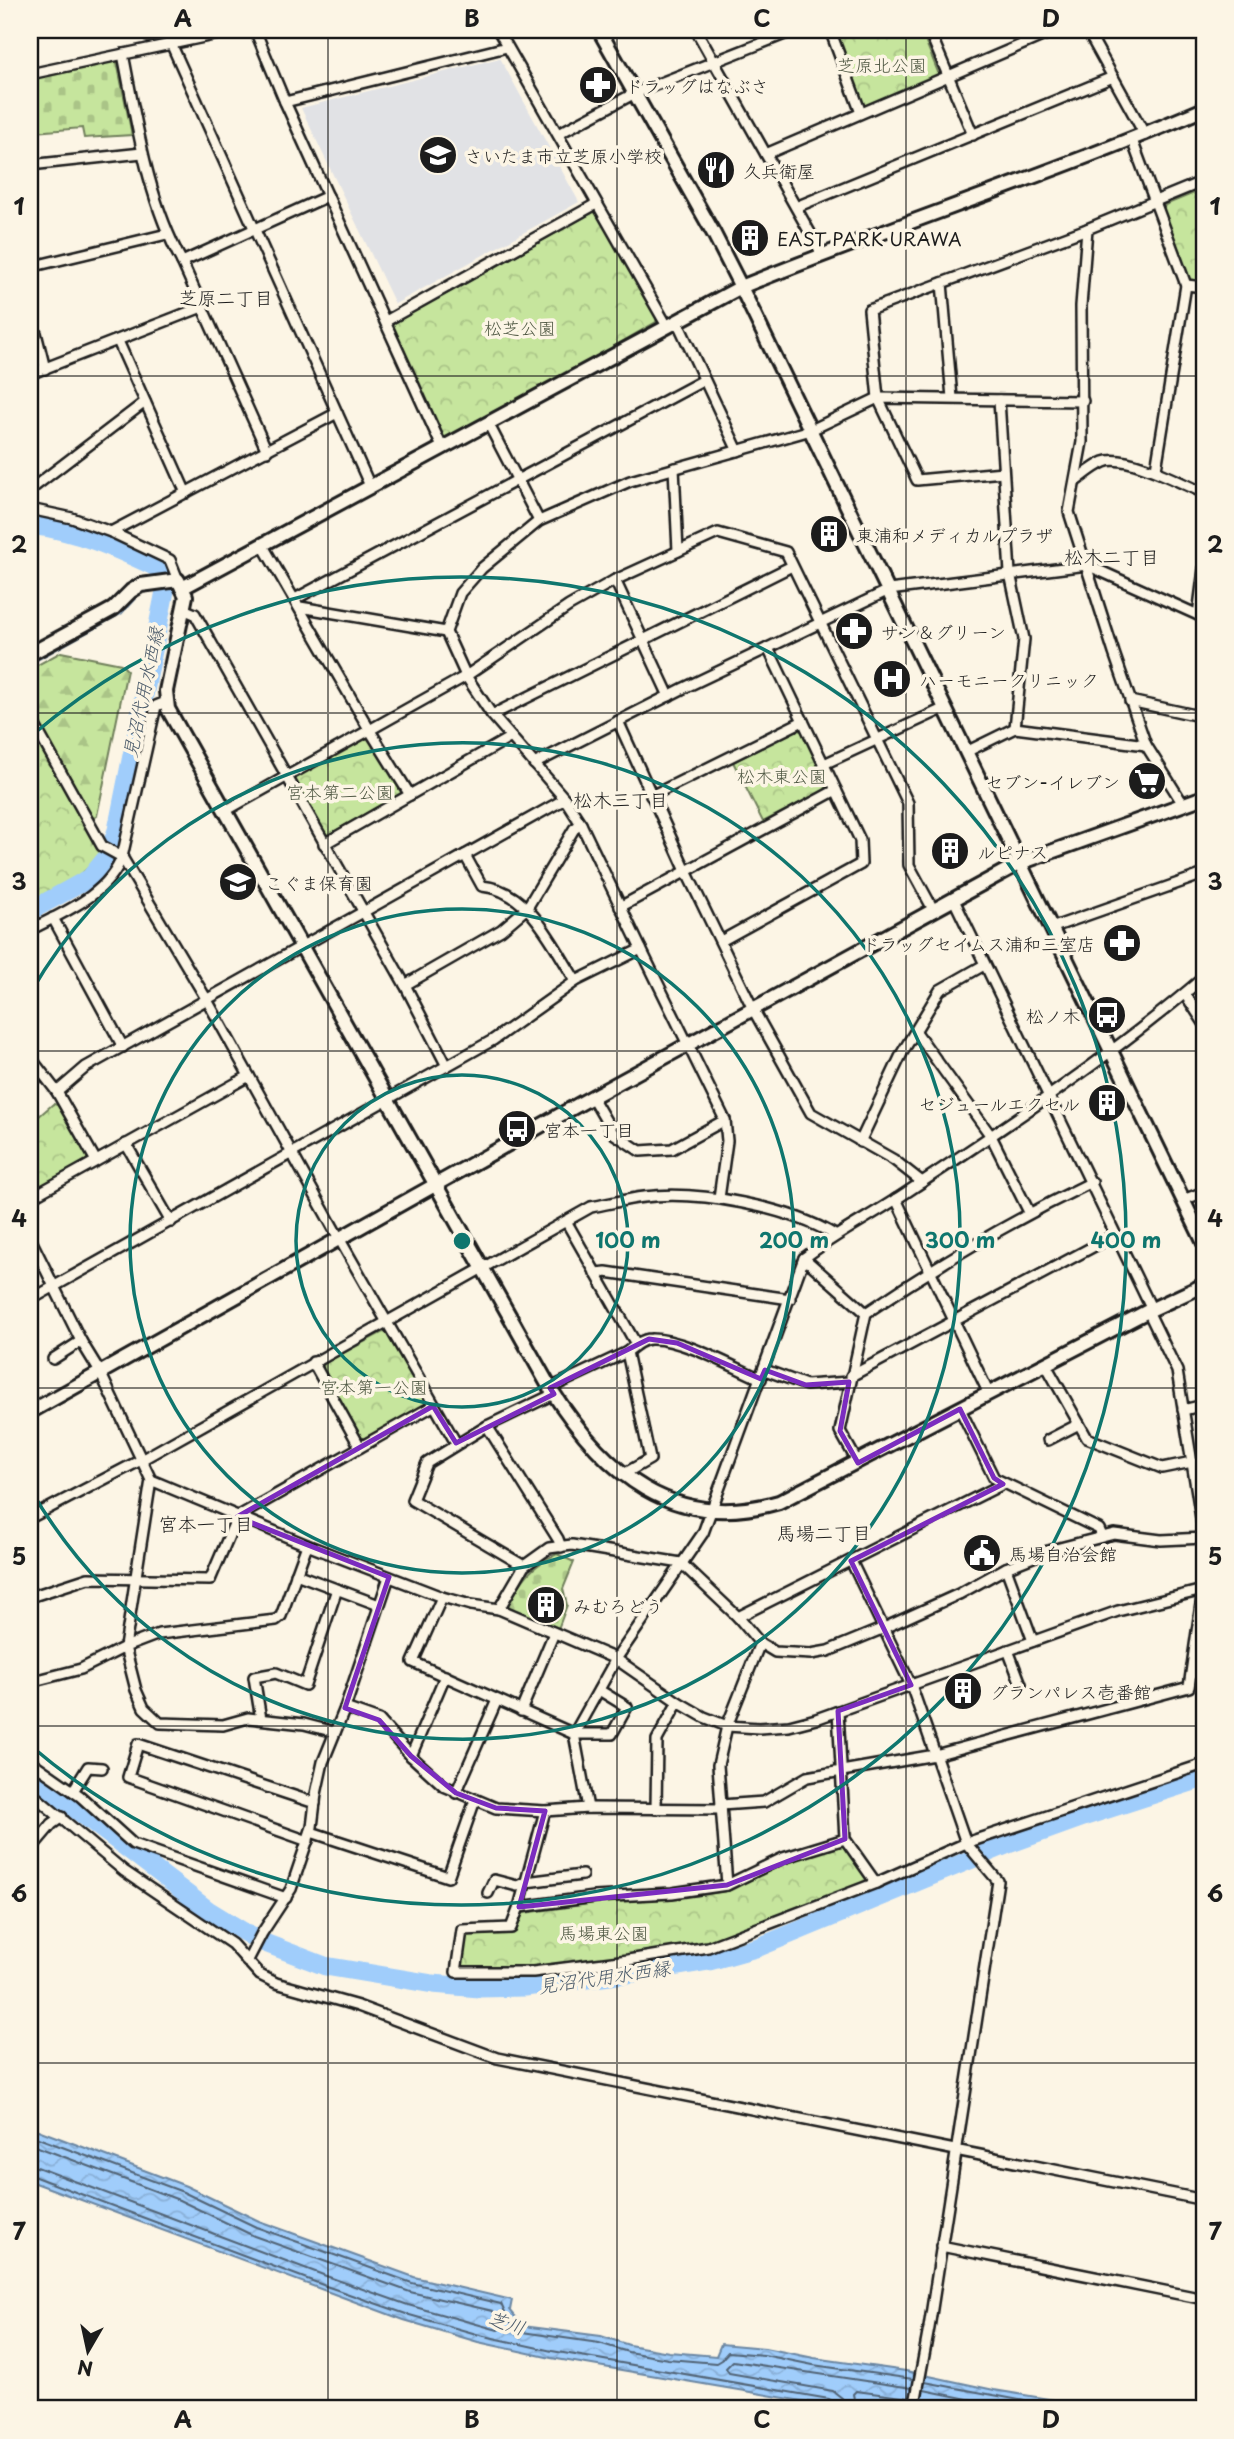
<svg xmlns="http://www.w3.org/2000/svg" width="1234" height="2439" font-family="'Playpen Sans','Klee One',sans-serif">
<defs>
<pattern id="forest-firs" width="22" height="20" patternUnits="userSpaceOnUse" patternTransform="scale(1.75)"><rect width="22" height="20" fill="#c6e59d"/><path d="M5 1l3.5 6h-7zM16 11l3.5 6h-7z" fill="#aac487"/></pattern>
<pattern id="cemetery-stones" width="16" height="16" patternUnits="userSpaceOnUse" patternTransform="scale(1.75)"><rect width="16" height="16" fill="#c6e59d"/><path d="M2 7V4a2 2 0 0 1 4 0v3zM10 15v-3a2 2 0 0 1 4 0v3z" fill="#aac487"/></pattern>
<pattern id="park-crowns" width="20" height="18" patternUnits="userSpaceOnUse" patternTransform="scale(1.75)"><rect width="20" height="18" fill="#c6e59d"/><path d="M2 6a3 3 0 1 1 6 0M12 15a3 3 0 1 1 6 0" fill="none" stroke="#aac487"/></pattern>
<pattern id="water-waves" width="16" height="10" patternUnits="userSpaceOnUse" patternTransform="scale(1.75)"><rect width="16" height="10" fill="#a0cdfb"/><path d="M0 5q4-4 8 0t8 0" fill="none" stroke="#89afd7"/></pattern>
</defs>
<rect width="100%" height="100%" fill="#fcf5e5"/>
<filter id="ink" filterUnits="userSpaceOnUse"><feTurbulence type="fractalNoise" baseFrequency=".0143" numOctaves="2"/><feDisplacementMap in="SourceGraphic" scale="14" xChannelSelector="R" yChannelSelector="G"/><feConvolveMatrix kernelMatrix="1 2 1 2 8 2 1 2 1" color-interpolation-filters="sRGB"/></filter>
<g filter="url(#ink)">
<polygon fill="#e1e2e5" points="500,58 579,202 395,304 301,108"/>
<polygon fill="url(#forest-firs)" stroke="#71805c" stroke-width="2" points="61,652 121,664 127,670 97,816 94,818 90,816 30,706 30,669"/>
<g fill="url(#cemetery-stones)" stroke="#71805c" stroke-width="2">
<polygon points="113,59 117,62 132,135 84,138 82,128 35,132 30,110 30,77"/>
<path d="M557,1554L574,1562L563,1589L567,1605L558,1629L510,1609L508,1604C522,1580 530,1566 557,1554Z"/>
</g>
<g fill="url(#park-crowns)" stroke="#71805c" stroke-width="2">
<polygon points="834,30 921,30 938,72 937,78 865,106 861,103"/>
<polygon points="1204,189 1204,284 1191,283 1188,280 1162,212 1165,205"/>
<polygon points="594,212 598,213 657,317 656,322 571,371 447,439 442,437 393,329 394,323"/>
<path d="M30,724L101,852C84,879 57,889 30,902Z"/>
<polygon points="796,730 802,731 827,784 825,790 763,822 733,762"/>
<polygon points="369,736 372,737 402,791 400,794 328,835 324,833 294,782 296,777"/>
<polygon points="53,1104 58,1105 88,1156 86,1161 30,1192 30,1124"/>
<polygon points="383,1332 387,1333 426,1401 424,1407 367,1439 362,1438 323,1370 324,1363"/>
<polygon points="844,1844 869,1879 867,1884 704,1944 643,1956 519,1970 460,1971 464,1937 468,1934 516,1932 520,1916 524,1913 596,1903 701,1895 731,1890 781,1864"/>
</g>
<polygon fill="url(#water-waves)" stroke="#6b86a2" stroke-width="2" points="30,2127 186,2186 259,2221 342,2251 414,2277 512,2300 510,2310 523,2326 601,2336 629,2345 669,2352 716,2356 721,2344 765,2348 814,2358 906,2371 994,2390 1108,2409 849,2409 551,2358 478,2342 404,2320 30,2181"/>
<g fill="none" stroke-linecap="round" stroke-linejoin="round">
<g stroke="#516375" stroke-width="2">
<polyline points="30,2135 183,2192 256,2227 340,2257 412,2283 501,2304 508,2320 522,2332 599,2343 628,2352 668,2359 716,2363 721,2360 728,2352 764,2355 813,2365 913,2379"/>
<polyline points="30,2144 179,2200 254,2236 410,2292 493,2311 501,2328 498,2330 408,2305 326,2276 37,2167 30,2166"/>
<polyline points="30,2175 323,2285 406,2314 480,2335 552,2351 829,2399 835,2403 836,2409"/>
<polyline points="925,2382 1067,2409"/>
<polyline points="924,2390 1016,2409"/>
<polyline points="845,2409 842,2398 833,2391 729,2373 726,2368 733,2361 912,2388"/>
<polyline points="856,2409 853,2394 856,2391 910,2398"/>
</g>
<polyline stroke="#6b86a2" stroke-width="3.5" points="30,663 121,613 138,594"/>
<g stroke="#a0cdfb" stroke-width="19">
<path d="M30,525C76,530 118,549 160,569L165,578V591L117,830L108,856L90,878L30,911"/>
<polyline points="30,1776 44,1785 208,1910 257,1940 325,1966 433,1984 479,1988 525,1987 656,1970 709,1961 759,1947 1011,1843 1086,1816 1204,1778"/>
</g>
<defs>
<g id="street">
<polyline points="165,30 370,486"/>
<polyline points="255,30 285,102 442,447"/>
<polyline points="498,30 667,326"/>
<polyline points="696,30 822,254"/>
<polyline points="830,30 861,113"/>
<polyline points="929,30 973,135"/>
<polyline points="1087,30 1145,135"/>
<polyline points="1200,30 1204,38"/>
<path d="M123,54C137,124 147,198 182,262L267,451"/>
<polyline points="30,74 237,30"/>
<polyline points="285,102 507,47"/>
<polyline points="558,134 635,93 795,30"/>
<polyline points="1132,140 1186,285 1156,469"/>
<polyline points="766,154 1056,30"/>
<polyline points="30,165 142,153"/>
<polyline points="796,207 1113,77"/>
<polyline points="1087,229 1081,306 1082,442 1069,512 1114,653 1146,745 1183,804"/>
<polyline points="182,262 328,196"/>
<polyline points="30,267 167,234"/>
<polyline points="942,283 952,398"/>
<polyline points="1186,285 1204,287"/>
<polyline points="386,321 596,204"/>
<polyline points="677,321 738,451"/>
<polyline points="30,334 36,333 45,369"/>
<polyline points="118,341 186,493"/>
<polyline points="30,374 202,307"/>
<polyline points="999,400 1010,573 1024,639 1015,728"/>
<polyline points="488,423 539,521"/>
<polyline points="674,468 678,551"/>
<polyline points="1003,472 917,480 878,398 869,310 1087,229 1204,181"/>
<path d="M1076,481C1084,475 1094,466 1104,462C1126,453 1183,484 1204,493"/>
<polyline points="30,490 145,402"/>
<polyline points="30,509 72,518 111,532 170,560 178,580"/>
<polyline points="111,532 337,413"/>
<polyline points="262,544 369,729 410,795"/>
<polyline points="615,580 669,696"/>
<polyline points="295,599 704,380"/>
<polyline points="300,607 446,632"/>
<polyline points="183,609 195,614 405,985 447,1066"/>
<polyline points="1198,615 1204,569"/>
<polyline points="1130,701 1204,717"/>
<polyline points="166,702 156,706 122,857 207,1000 340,1240 456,1443"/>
<polyline points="492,715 792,566"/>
<path d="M30,717L102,846L122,857C108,895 64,912 30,930"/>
<polyline points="618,721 686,871 753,1009 811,1113 894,1160 922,1182"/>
<polyline points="966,752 1015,728 1146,745"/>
<polyline points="534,764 684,688 889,590 1087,565 1198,615 1204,615"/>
<polyline points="824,764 945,708"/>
<polyline points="651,796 803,721"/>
<polyline points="225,811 466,676 569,606 615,580 718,533 786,552 908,803 909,865 934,911"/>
<polyline points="324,844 511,737"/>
<path d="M465,855L482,886C530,890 553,946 576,981"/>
<polyline points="954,900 1152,1310"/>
<polyline points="620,907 836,790"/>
<polyline points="53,918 123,1047"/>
<polyline points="1051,928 1204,874"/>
<polyline points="721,941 861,864 860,840 768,648"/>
<polyline points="641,949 725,1120 727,1141 719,1198"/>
<polyline points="405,985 501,930 527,908 574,829 581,824"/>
<polyline points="1185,994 1204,1023"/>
<polyline points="916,1032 991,1136 1029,1212"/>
<polyline points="30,1057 57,1092 96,1161"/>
<polyline points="57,1092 86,1067 565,799"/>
<polyline points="592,1097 613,1133 640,1151 672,1149 725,1120"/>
<polyline points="860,1142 902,1053 940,990 984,965"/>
<polyline points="126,1144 171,1222"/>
<polyline points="30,1198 249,1076"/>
<polyline points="896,1199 989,1394"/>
<polyline points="1183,1200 1204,1192"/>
<polyline points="566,1221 636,1344"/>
<polyline points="30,1238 81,1341 100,1372 151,1480 125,1647 136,1690 144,1708 160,1723 223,1725 248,1718 304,1724 335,1732"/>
<polyline points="804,1258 866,1313"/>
<polyline points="595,1273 606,1272 790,1299"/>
<polyline points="30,1300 493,1040 576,981 641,949 581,824 565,799 492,715 466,676 446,632 460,593 482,568 539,521 630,481 811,430 878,398 1083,401"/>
<polyline points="1148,1311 1177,1371 1204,1536"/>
<polyline points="53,1359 81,1341"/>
<polyline points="313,1362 360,1447"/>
<polyline points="1046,1365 1087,1438 1162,1468 1192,1462"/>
<polyline points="765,1370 806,1385 849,1382"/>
<polyline points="851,1376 1115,1235"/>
<path d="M550,1388L627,1352C634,1346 642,1339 651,1339C681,1338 733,1367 761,1379"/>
<polyline points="960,1409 994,1478 1099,1529 1102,1536"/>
<polyline points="1183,1410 1204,1405"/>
<polyline points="487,1426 558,1539 561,1547"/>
<polyline points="1048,1440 1079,1424"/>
<path d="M858,1463L840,1431L866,1313C938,1264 1013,1220 1092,1182"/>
<polyline points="624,1476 629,1471 650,1459 627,1352"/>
<polyline points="151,1480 307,1545 442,1597 471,1605 499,1609 616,1659 678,1702 704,1717 727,1726 759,1728 789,1726 816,1719 1118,1611 1203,1590"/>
<path d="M30,1518L141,1460L591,1207C608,1204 627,1199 644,1197C699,1190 788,1207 835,1235"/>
<polyline points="851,1561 911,1685 966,1843 998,1881 929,2328 914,2409"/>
<polyline points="524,1566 412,1500 427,1463 487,1426 554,1394"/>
<polyline points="1006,1568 1033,1641"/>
<polyline points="296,1574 379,1605"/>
<polyline points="30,1597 88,1578 210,1580 237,1517 433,1406"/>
<polyline points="442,1597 413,1662 574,1734 612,1734 627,1707 599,1690"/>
<polyline points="499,1609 524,1566 549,1548 572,1545 681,1563 738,1617 760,1643 775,1652 811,1654 828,1651 884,1628 959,1594 1006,1568 1048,1551 1114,1534 1161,1540 1204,1538"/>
<polyline points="738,1617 1003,1484"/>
<polyline points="1008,1650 1021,1684"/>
<polyline points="1194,1656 1204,1657"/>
<polyline points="445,1676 411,1756 444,1786 496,1808 545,1811 588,1808 721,1809"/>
<polyline points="30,1682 81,1669 125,1647 159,1634 276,1620 281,1616 307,1545"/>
<polyline points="345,1708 379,1720 411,1756"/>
<polyline points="521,1711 554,1633"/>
<polyline points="261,1719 254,1677 276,1673 305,1685 337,1589"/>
<polyline points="30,1761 80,1796 133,1844 286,1898"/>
<polyline points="73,1791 88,1767 102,1768"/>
<polyline points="30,1792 124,1871 232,1944 260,1975 276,1983 358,2006 497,2058 1204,2200"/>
<polyline points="456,1793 497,1700"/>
<polyline points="721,1805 764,1802 807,1777 935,1755 1189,1687 1203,1590 1204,1551"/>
<path d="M588,1808L574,1734L616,1659L703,1533L804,1258C837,1233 873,1215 907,1192C1008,1125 1112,1056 1204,977"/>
<polyline points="656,1809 657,1740 678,1702"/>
<polyline points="545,1811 519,1907 594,1897 672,1893 727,1885 783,1858 845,1839 838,1711"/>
<polyline points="311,1832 448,1877 475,1800"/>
<polyline points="845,1839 876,1883"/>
<polyline points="308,1841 128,1777 138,1744 315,1803"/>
<polyline points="30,1850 52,1824 62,1817"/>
<polyline points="727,1885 718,1765 727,1726 760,1643"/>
<polyline points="488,1893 494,1880 517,1886 526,1882 582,1875"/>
<polyline points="519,1907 511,1928 462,1930 456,1972 533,1972 628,1960 708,1947 876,1883 966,1843 1204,1764"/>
<polyline points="247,1962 262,1933 291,1889 312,1827 316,1794 323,1762 345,1708 389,1577"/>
<polyline points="941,2246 1204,2299"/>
</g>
<g id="secondary">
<polyline points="599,30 714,234 741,287 1204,1243"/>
<path d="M182,588L741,287C894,225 1052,174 1204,109"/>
<path d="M30,654L113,609L131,591L141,585L178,580L186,596L166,691L168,709L550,1388C604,1473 673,1533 779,1502L1148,1311L1204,1285"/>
<polyline points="30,1412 592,1097 1020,863 1204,797"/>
</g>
</defs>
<use href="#street" stroke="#1c1c1c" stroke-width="14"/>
<use href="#secondary" stroke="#1c1c1c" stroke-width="18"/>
<use href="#street" stroke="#fcf5e5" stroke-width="9"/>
<use href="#secondary" stroke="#fcf5e5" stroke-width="12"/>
</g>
</g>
<path fill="none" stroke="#7b2cbf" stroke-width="5" stroke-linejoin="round" d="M649,1339L677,1343L761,1379L765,1370L806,1385L849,1382L840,1431L858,1463L960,1409L994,1478L1003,1484L851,1561L911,1685L838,1711L845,1839L727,1885L519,1907L545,1811L496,1808L456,1793L411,1756L379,1720L345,1708L389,1577L237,1517L433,1406L456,1443L554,1394L550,1388Z"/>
<path fill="none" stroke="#1c1c1c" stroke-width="2" stroke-opacity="0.55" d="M328,30V2409M617,30V2409M906,30V2409M30,376H1204M30,713H1204M30,1051H1204M30,1388H1204M30,1726H1204M30,2063H1204"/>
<g fill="none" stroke="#0f766e" stroke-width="3.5">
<circle cx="462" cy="1241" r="166"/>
<circle cx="462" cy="1241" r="332"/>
<path d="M31 992A498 498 0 1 1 31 1490"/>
<path d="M31 736A664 664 0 1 1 31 1746"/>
</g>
<defs>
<symbol id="pharmacy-disc" viewBox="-11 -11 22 22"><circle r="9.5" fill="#1c1c1c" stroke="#fcf5e5"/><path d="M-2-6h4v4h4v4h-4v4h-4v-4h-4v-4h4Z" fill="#fff"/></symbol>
<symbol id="school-disc" viewBox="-11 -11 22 22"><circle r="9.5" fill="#1c1c1c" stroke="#fcf5e5"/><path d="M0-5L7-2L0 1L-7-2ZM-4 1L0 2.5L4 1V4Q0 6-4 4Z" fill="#fff"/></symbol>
<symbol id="restaurant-disc" viewBox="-11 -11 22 22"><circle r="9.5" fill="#1c1c1c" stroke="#fcf5e5"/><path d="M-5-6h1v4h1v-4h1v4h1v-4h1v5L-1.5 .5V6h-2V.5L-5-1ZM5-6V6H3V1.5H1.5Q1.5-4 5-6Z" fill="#fff"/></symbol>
<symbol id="building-disc" viewBox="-11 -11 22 22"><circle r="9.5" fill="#1c1c1c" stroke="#fcf5e5"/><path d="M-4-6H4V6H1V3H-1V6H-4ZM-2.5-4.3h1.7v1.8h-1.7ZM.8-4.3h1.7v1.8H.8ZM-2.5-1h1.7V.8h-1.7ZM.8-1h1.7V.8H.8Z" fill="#fff"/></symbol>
<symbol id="hospital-disc" viewBox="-11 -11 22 22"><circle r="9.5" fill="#1c1c1c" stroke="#fcf5e5"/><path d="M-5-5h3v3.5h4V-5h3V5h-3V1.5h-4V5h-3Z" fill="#fff"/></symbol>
<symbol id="supermarket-disc" viewBox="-11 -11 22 22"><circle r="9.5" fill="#1c1c1c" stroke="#fcf5e5"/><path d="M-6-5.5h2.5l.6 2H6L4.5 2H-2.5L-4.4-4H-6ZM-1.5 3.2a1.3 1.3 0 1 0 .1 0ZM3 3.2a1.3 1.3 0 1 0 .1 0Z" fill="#fff"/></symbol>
<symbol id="bus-disc" viewBox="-11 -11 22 22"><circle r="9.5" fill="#1c1c1c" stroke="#fcf5e5"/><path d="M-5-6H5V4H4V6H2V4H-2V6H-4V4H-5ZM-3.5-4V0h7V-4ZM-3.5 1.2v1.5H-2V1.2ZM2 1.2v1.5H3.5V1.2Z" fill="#fff"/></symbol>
<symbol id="civic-disc" viewBox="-11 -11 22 22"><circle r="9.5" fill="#1c1c1c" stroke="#fcf5e5"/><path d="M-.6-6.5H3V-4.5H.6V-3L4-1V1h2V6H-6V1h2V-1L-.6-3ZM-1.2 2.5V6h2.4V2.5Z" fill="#fff"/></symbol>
</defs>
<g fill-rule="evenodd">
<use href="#pharmacy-disc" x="576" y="63" width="44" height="44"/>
<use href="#school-disc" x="416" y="133" width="44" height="44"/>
<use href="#restaurant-disc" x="694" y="148" width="44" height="44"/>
<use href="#building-disc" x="728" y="216" width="44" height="44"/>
<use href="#building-disc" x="807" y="512" width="44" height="44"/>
<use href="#pharmacy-disc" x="832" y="609" width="44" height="44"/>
<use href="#hospital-disc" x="870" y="657" width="44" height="44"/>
<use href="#supermarket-disc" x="1125" y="759" width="44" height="44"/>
<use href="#building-disc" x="928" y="829" width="44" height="44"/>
<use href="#school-disc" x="216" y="860" width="44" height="44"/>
<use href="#pharmacy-disc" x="1100" y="921" width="44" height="44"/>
<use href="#bus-disc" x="1085" y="993" width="44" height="44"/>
<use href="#building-disc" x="1085" y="1081" width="44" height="44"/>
<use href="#bus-disc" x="495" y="1107" width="44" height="44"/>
<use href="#civic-disc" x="960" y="1531" width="44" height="44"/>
<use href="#building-disc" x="524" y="1583" width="44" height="44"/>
<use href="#building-disc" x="941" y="1669" width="44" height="44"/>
</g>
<g text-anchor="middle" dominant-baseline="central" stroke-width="7" stroke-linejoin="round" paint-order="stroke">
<g font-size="18" fill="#4f5843" stroke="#fcf5e5">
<text x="882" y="64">芝原北公園</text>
<text x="520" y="327">松芝公園</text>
<text x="782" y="775">松木東公園</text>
<text x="340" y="791">宮本第二公園</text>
<text x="374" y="1386">宮本第一公園</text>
<text x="604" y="1932">馬場東公園</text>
</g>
<g font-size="18" fill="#1c1c1c" stroke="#fcf5e5" text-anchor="start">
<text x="625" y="85">ドラッグはなぶさ</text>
<text x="465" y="155">さいたま市立芝原小学校</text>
<text x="743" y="170">久兵衛屋</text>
<text x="777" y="238">EAST PARK URAWA</text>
<text x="856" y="534">東浦和メディカルプラザ</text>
<text x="881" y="631">サン＆グリーン</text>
<text x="919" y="679">ハーモニークリニック</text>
<text x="1120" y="781" text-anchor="end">セブン-イレブン</text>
<text x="977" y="851">ルピナス</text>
<text x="265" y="882">こぐま保育園</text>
<text x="1095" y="943" text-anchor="end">ドラッグセイムス浦和三室店</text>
<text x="1080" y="1015" text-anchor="end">松ノ木</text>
<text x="1080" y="1103" text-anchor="end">セジュールエクセル</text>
<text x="544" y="1129">宮本一丁目</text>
<text x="1009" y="1553">馬場自治会館</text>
<text x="573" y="1605">みむろどう</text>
<text x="990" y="1691">グランパレス壱番館</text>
</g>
<g font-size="19" fill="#1c1c1c" stroke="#fcf5e5">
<text x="226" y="297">芝原二丁目</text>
<text x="1112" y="556">松木二丁目</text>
<text x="621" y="799">松木三丁目</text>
<text x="206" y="1523">宮本一丁目</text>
<text x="824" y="1532">馬場二丁目</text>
</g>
<g font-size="19" font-style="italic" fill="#4a5a6a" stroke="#fcf5e5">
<text transform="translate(142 692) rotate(-78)">見沼代用水西縁</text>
<text transform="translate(604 1976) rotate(-8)">見沼代用水西縁</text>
<text transform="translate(507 2322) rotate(18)">芝川</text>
</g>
</g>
<circle cx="462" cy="1241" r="10" fill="#0f766e" stroke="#fcf5e5" stroke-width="3.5"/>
<g font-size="21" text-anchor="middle" font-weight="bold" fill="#0f766e" stroke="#fcf5e5" stroke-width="7" stroke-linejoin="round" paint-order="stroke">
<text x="628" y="1248">100 m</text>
<text x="794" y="1248">200 m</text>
<text x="960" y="1248">300 m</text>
<text x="1126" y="1248">400 m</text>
</g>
<rect width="1234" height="2439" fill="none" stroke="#fcf5e5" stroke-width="77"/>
<g transform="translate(88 2351) rotate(189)" stroke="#fcf5e5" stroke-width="5" paint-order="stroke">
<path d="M0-5L12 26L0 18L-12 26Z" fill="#1c1c1c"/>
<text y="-10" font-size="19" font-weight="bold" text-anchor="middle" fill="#1c1c1c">N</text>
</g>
<rect x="38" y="38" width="1158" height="2362" fill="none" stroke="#1c1c1c" stroke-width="2.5"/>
<g font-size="23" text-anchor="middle" font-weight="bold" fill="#1c1c1c">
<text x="183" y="27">A</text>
<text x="472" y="27">B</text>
<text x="762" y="27">C</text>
<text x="1051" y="27">D</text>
<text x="19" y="215">1</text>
<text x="1215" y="215">1</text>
<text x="19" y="553">2</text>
<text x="1215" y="553">2</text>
<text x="19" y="890">3</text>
<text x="1215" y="890">3</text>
<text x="19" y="1227">4</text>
<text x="1215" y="1227">4</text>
<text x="19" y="1565">5</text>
<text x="1215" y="1565">5</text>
<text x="19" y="1902">6</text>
<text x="1215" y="1902">6</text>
<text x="19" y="2240">7</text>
<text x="1215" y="2240">7</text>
<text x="183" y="2428">A</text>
<text x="472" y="2428">B</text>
<text x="762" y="2428">C</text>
<text x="1051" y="2428">D</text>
</g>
</svg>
